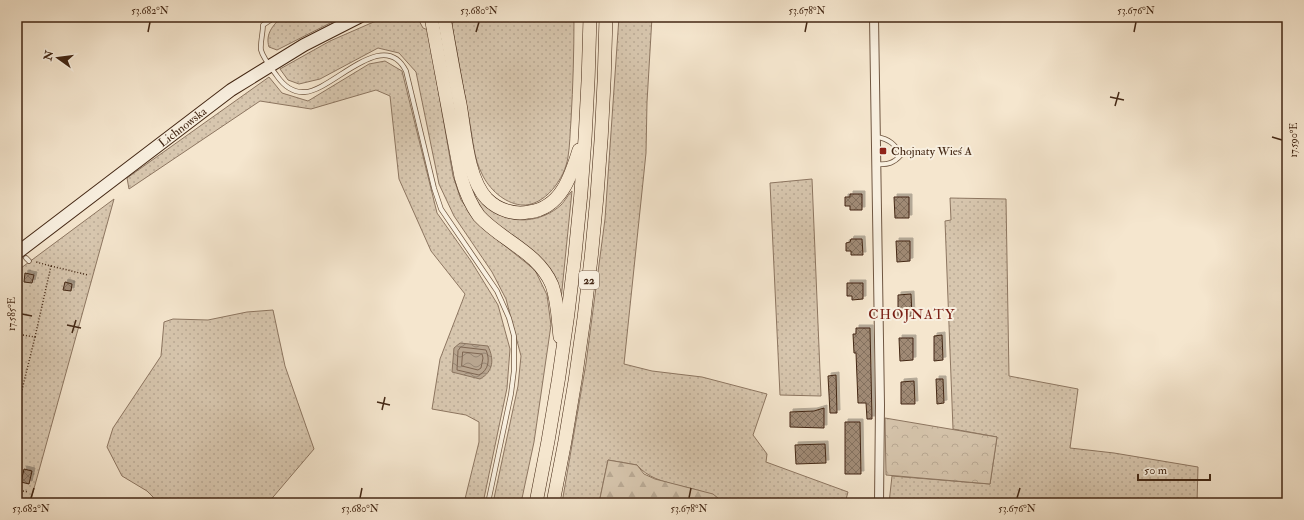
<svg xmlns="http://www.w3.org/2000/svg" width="1304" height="520" font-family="'IM FELL Double Pica',serif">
<defs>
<pattern id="grass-dots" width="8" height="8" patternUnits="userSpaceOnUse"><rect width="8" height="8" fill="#d7c6ae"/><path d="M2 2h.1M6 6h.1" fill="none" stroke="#baaa95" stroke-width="1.8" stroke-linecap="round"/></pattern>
<pattern id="forest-firs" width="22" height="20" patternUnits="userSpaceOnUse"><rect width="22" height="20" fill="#d7c6ae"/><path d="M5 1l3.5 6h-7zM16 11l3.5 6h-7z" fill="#baaa95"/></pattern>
<pattern id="park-crowns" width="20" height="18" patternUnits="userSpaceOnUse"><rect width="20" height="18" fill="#d7c6ae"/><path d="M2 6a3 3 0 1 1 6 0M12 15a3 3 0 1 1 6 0" fill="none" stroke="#baaa95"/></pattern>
<pattern id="water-waves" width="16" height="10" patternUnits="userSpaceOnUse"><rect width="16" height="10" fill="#b8a58f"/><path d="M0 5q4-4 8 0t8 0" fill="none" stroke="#978674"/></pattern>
<pattern id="building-cross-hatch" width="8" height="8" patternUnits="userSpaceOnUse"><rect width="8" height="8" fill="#a08a75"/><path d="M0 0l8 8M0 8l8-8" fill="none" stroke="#84715f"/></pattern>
<filter id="shadow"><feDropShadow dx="3" dy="-3" stdDeviation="0" flood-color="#0004"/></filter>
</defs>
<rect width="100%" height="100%" fill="#f5e6ce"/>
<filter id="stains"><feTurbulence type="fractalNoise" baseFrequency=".005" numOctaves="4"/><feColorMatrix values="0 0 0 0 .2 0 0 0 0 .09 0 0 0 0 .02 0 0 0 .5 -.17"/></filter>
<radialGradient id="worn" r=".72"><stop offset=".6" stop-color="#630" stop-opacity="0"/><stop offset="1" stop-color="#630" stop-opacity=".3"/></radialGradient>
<g fill="url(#grass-dots)" stroke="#8d7661">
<path d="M282,17H342L277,50L269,47C265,34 273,25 282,17Z"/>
<polygon points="385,17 417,17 423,28 428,30 453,176 461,200 479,225 535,270 547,295 551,325 534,442 521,503 493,503 518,386 521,356 506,299 492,272 454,216 439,184 416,72 399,53 378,48 320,79 299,84 288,80 280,69 330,41"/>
<path d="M455,17H574C574,52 573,86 571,120C570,132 570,145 568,157C565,178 545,207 521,205C504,203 489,189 482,174C474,159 473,140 470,124C464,91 458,58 452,25Z"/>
<path d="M619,17H652L647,102L646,153L624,364L652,371L702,377L767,394L753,435L767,454L766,462L848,492L845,503H724C698,482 658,490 637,465L608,460L599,503H562L586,363L605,219Z"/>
<path d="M441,43L466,157L491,209C512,226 542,222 561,205C565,201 569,193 572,191L561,300L559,290L484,214L472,197Z"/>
<polygon points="385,61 402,71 437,213 471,261 498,305 510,349 507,388 483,503 464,503 479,442 479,422 466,415 432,409 440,359 465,294 431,251 399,179 390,96 376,90 311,109 260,101 129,189 127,178 269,77 282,93 308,101 369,64"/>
<polygon points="812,179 821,396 780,395 770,183"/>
<polygon points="950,198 1006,199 1009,376 1078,389 1070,448 1114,453 1198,467 1197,503 889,503 892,476 990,484 997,437 953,429 945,221 951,220"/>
<polygon points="114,199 30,503 17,503 17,271"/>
<polygon points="273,310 285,366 314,449 268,503 159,503 147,491 122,476 107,447 113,428 161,356 164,322 173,319 208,320 247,312"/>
</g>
<polygon fill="url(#forest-firs)" stroke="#8d7661" points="608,460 637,465 644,474 655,479 713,494 724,503 599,503"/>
<polygon fill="url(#park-crowns)" stroke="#8d7661" points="885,418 997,437 990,484 886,475"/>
<path fill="url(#water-waves)" stroke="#89735e" d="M460,343L488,346C494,359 494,371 480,379L452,372L454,348Z"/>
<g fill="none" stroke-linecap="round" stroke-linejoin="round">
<g stroke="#7e6652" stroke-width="1">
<path d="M461,347L486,350C490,359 489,370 479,375L457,370L458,351Z"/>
<polygon points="463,352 482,354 483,358 481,368 478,370 462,366"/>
</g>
</g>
<g fill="url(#building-cross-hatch)" stroke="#432714" filter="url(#shadow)">
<polygon points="850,194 862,194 862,210 850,210 850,206 845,206 845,197 850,197"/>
<polygon points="894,197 909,197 909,218 895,218"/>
<polygon points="851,239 862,239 863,255 851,255 851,251 846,251 846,243 850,242"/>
<polygon points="896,241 910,241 910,261 897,262"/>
<polygon points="25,273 34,275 32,283 24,282"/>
<polygon points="65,282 72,284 71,291 63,290"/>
<polygon points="847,283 863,283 863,299 852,300 852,296 847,296"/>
<polygon points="911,294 912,316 898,317 898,295"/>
<polygon points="856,328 870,328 872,419 867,419 866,403 858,403 856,353 854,353 853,334 856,334"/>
<polygon points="942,335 943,360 934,361 934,336"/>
<polygon points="899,338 913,338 913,360 900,361"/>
<polygon points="836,375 837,413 830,413 828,376"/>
<polygon points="936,379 943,379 944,403 937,404"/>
<polygon points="914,381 915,404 901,404 901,382"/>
<polygon points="824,408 824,428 790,427 790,412 814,411"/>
<polygon points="845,422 860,422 861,474 845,474"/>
<polygon points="825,444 826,463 796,464 795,445"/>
<polygon points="24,469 32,471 29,484 21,482"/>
</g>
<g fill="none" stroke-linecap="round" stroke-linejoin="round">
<defs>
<g id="lane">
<path d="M275,17L263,25C263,33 260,43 261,50C263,58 272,69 277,76C284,86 293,93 305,92C332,91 384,26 406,71L434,188L441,209L497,291L509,318L514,336V370L511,394L488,503"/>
<path d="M877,137C889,139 895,144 901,155C894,163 888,165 877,164"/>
<polyline points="26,258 29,261"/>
</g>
<polyline id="street" points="874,17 880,405 879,503"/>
<g id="secondary">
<path id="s1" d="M17,253L231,90L304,45L359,17"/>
</g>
<g id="primary">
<path d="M431,17L461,177C465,191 470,204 479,216C502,241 538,252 552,285C558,302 558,320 560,337"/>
<path d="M444,17C449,46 454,75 460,104C465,132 467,178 487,199C498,210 514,215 529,212C561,208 571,176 579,150"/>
<path d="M536,503C569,343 587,181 590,17"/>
<path d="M553,503C586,343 603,181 606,17"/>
</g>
</defs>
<use href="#lane" stroke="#705742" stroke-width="5.5"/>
<use href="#street" stroke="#705742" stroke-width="10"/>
<use href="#secondary" stroke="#432714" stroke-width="14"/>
<use href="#primary" stroke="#432714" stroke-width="14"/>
<g stroke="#432714" stroke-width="1.5" stroke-dasharray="1 2" stroke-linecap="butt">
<polyline points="51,266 88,275"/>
<polyline points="17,334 35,337 17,410"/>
<polyline points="35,337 51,266 36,262"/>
<polyline points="17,490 28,492"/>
</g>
<use href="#lane" stroke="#f8efdf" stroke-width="4"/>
<use href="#street" stroke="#f8efdf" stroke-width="8"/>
<use href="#secondary" stroke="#f8efdf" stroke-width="12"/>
<use href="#primary" stroke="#f5e6ce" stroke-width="13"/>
</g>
<path fill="none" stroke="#432714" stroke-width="1.5" d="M148,32L150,22M476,32L479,22M805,32L807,22M1134,32L1136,22M1110,97L1124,100M1115,106L1119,92M1272,137L1282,140M22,314L32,316M67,325L81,328M72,333L76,320M377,402L390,405M382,410L385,397M31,498L34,488M360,498L362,488M689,498L691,488M1017,498L1020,488"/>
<rect fill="#8f2418" stroke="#f8efdf" stroke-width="1.5" x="879" y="147" width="8" height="8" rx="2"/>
<g text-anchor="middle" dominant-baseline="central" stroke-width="4" stroke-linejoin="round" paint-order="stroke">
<rect fill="#f8efdf" stroke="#796351" stroke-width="1" x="579" y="271" width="20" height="18" rx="3"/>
<g font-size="11" font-weight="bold" fill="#432714">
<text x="589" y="280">22</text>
</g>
<g font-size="12" fill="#432714" stroke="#f8efdf">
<text stroke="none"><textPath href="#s1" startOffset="208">Lichnowska</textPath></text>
</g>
<g font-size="12" fill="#432714" stroke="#f8efdf" text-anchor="start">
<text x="891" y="151">Chojnaty Wieś A</text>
</g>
<g font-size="14" letter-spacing="1" fill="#7a1f14" stroke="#f8efdf">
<text x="912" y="314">CHOJNATY</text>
</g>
</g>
<rect width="1304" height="520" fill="none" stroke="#f5e6ce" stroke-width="44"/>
<g transform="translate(58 58) rotate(284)" stroke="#f8efdf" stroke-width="3" paint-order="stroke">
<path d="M0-3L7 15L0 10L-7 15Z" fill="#432714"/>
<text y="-6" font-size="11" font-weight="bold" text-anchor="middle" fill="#432714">N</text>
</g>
<path d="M1138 474v6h72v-6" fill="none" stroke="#432714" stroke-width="2"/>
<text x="1144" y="474" font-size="12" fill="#432714" stroke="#f8efdf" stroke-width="3" paint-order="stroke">50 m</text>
<rect x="22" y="22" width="1260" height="476" fill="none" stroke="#432714" stroke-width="1.5"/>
<g font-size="10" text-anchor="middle" fill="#432714">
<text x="150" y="14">53.682°N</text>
<text x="479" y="14">53.680°N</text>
<text x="807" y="14">53.678°N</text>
<text x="1136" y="14">53.676°N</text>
<text transform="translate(1293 140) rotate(-90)" y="4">17.590°E</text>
<text transform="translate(11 314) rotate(-90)" y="4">17.585°E</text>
<text x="31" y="512">53.682°N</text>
<text x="360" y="512">53.680°N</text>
<text x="689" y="512">53.678°N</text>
<text x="1017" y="512">53.676°N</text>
</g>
<rect width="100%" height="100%" filter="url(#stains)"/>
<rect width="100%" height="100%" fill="url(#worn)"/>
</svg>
